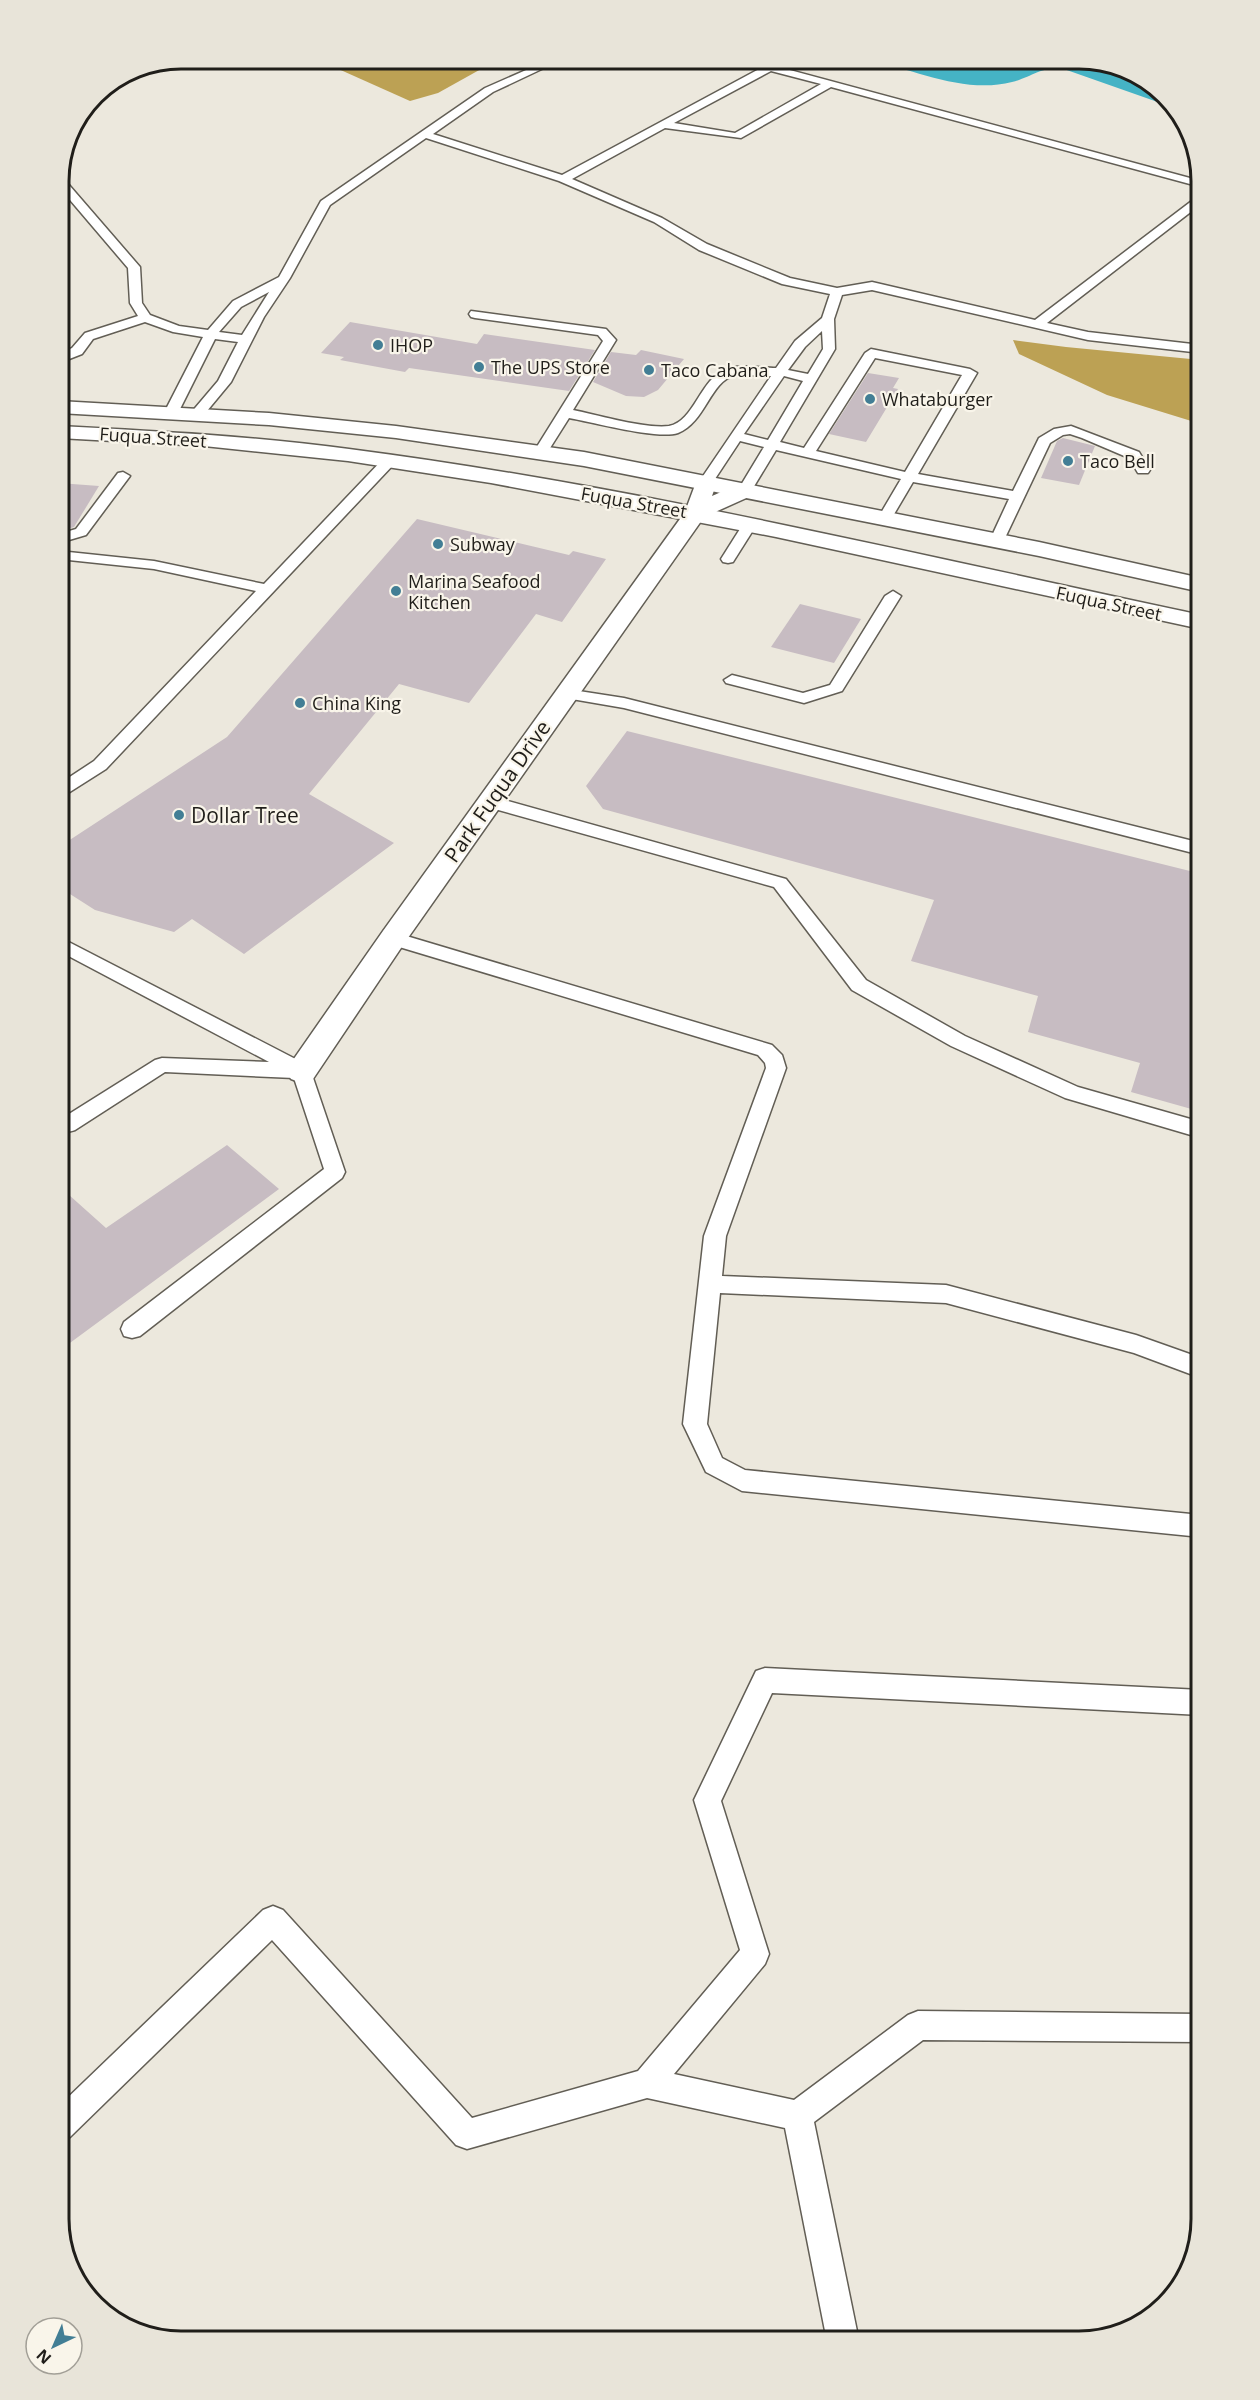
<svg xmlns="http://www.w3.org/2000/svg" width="1260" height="2400" font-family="'Open Sans',sans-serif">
<rect width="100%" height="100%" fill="#ece8dd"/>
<g fill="#bca154">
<polygon points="316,59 499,59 438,93 410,101"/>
<polygon points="1013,340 1066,347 1201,360 1201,424 1107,395 1019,354"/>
</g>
<path fill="#45b3c5" d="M870,59H1079L1147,79L1169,106L1061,68C1038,68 1032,77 1012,82C966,94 915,71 870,59Z"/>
<g fill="#c7bcc2">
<polygon points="350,322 477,344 484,334 595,350 569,391 409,368 405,372 340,360 344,357 321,353"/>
<polygon points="641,350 684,359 658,390 644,397 626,396 593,382 611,352 636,355"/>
<polygon points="868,373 899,378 893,388 898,389 866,442 829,434"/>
<polygon points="1063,438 1095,446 1079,485 1041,478 1057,441"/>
<polygon points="59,483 99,486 74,527 59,532"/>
<polygon points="417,519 569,555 573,551 606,559 562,622 536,614 469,703 399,684 309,794 394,843 244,954 192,919 174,932 95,910 59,887 59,847 227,737"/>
<polygon points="800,604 861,619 834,663 771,647"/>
<polygon points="627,731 1202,874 1202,1112 1131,1092 1140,1063 1028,1032 1038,996 911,961 934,900 603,809 586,786"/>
<polygon points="227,1145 279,1189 59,1351 59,1186 106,1228"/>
</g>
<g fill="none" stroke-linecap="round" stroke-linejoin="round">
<defs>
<g id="service">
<path d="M551,59H563L493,92L433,134L562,175L761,68L734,59H749L1201,181V187L831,87L741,138L665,128L572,179L662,218L707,244L790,278L837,288L872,282L1035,320L1197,197L1201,196V204L1047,323L1088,332L1201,345V353L1088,340L872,290L842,295L834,319L835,349L780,442L804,448L865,353L871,349L970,369L977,373L918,474L1013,491L1039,438L1054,429L1071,426L1139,452L1150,470L1148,473H1138L1129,458L1082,438L1070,434L1063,435L1050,443L1004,540L997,544L990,540L1009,499L913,482L890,521L885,522L878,518L901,479L776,450L750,493H740L738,490L764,447L740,441L711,485H701L699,482L771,376C759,376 745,374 734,376C711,380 705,423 678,433C658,440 592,422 569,418L545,456H535L533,453L603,341L598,335L475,318L471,317L469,314L471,311L606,329L616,340L573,410C598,415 645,429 669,426C694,422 700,379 726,369C739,364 762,368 776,368L795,341L822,318L830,294L782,284L699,250L654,222L559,181L426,138L330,205L290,278L264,317L231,382L202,417H192L190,414L218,381L238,342L215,339L178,413L171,417L164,413L203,337L173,332L145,322L93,339L82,354L59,363V354L72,348L85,333L138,316L130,303L128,268L59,187V177L63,178L140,267L142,303L150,315L179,326L208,330L233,301L279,277L321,201L485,88ZM771,71L821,84L735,133L674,123ZM269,292L242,335L219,332L241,307ZM822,331L823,349L808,374L788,370L805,347ZM875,358L962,375L905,472L816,451ZM784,376L803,381L768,440L744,434Z"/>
<polygon points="390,456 397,460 395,463 106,769 65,795 59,796 59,784 94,761 256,591 154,569 59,559 59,551 154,561 264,584 385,457"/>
<polygon points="123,472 130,476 86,535 59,543 59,534 76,529 118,473"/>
<polygon points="750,520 757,524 733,562 728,563 723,562 721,559 745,521"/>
<polygon points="893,591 901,596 842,691 804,703 726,683 724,680 732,675 803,693 830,685 885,596"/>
<polygon points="566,689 624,698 1201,843 1201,855 624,708 560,697 558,694"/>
<polygon points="490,796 786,879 866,980 965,1036 1078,1087 1201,1122 1201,1138 1065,1098 951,1046 852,990 774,887 484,806 481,802 484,798"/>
<polygon points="393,932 772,1045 782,1055 786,1068 726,1236 722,1276 946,1285 1136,1335 1201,1358 1201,1378 1134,1353 946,1303 720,1293 707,1424 722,1458 745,1470 1201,1515 1201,1537 742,1491 706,1472 683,1424 704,1236 766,1068 765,1063 758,1055 386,943 384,938 386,933"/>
<path d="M59,937L309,1066L345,1172L342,1178L140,1336L132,1338L124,1336L121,1329L124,1322L324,1169L294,1078L165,1072L75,1130C69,1132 64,1133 59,1128V1109L69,1114L155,1060L162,1058L269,1062L59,951Z"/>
<polygon points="765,1668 1201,1690 1201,1715 772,1693 721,1801 769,1954 765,1964 674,2074 794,2100 908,2015 918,2011 1201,2014 1201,2042 923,2040 814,2122 859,2341 827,2341 785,2128 647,2098 467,2149 456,2145 272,1940 70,2137 59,2141 59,2106 263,1910 273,1906 283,1910 472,2118 638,2071 740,1950 694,1800 756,1671"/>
</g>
<polygon id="minor" points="706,475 714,477 717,482 712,496 737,485 745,483 753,485 756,490 753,495 704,517 403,945 313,1079 302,1083 291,1079 286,1071 291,1063 383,931 685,512 698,477"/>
<g id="secondary">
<polygon points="59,401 269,413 396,426 584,452 1039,542 1201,578 1201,592 1039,556 584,466 396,438 269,425 59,413"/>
<path d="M59,426C156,431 253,436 349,449C636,486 918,555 1201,615V629L776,537L491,483L348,461L204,446L59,438Z"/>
</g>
</defs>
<use href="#service" stroke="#625e55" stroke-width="3"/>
<use href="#minor" stroke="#625e55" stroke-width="3"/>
<use href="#secondary" stroke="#625e55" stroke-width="3"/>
<use href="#service" fill="#fff" fill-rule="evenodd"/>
<use href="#minor" fill="#fff" fill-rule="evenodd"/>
<use href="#secondary" fill="#fff" fill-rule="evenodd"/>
</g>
<g fill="#427e95" stroke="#f9f5ea" stroke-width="2">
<circle cx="378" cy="345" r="6"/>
<circle cx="479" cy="367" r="6"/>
<circle cx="649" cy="370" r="6"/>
<circle cx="870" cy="399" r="6"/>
<circle cx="1068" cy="461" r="6"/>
<circle cx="438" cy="544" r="6"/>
<circle cx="396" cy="591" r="6"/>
<circle cx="300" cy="703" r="6"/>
<circle cx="179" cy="815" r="6"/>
</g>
<g text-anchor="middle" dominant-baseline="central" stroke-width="4.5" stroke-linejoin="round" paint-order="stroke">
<g font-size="18" fill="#201e1a" stroke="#f9f5ea" text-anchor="start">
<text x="390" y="345">IHOP</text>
<text x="491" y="367">The UPS Store</text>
<text x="661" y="370">Taco Cabana</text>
<text x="882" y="399">Whataburger</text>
<text x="1080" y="461">Taco Bell</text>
<text x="450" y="544">Subway</text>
<text x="408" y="581">Marina Seafood<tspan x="408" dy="21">Kitchen</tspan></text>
<text x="312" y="703">China King</text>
</g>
<g font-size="18" fill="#201e1a" stroke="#f9f5ea">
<text transform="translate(153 437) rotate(4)">Fuqua Street</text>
<text transform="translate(634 502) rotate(10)">Fuqua Street</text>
<text transform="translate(1109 603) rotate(12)">Fuqua Street</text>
</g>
<g font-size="21" fill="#201e1a" stroke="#f9f5ea">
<text transform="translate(497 791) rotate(-55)">Park Fuqua Drive</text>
</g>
<g font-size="21" fill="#201e1a" stroke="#f9f5ea" text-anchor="start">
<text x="191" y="815">Dollar Tree</text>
</g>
</g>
<path d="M0 0H1260V2400H0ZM181 69H1079A112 112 0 0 1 1191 181V2219A112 112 0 0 1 1079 2331H181A112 112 0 0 1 69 2219V181A112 112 0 0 1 181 69Z" fill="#e8e4d9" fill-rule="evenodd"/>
<path fill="none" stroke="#201e1a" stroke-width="3" d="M181 69H1079A112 112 0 0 1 1191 181V2219A112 112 0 0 1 1079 2331H181A112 112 0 0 1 69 2219V181A112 112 0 0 1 181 69Z"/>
<g transform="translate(54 2346) rotate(224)"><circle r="28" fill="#f9f5ea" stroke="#a29f97" stroke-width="1.5"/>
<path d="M0-4.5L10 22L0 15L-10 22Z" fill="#427e95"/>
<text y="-9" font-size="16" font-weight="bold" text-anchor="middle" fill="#201e1a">N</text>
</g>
</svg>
